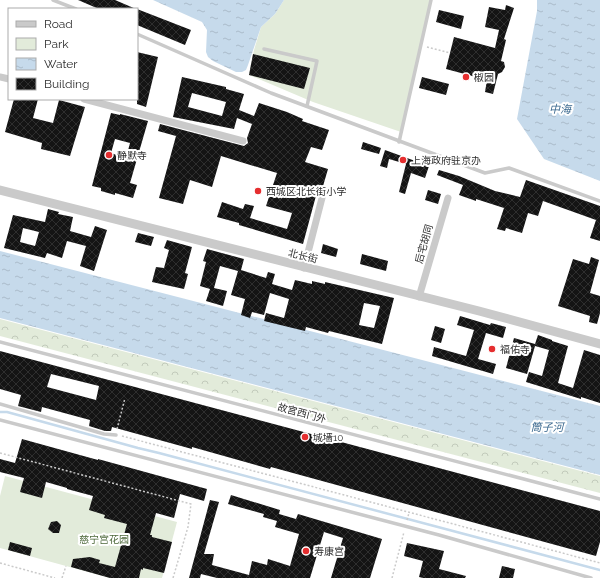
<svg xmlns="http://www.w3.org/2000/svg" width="600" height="578" font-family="Raleway,'Noto Sans SC',sans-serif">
<defs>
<pattern id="forest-crowns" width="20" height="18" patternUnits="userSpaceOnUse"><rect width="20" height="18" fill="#e2ebda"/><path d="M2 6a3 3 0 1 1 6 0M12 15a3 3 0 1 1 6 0" fill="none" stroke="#c2cabb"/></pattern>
<pattern id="water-ripples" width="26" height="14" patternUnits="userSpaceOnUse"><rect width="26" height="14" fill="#c6daeb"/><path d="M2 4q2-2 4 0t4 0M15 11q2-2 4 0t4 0" fill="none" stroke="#aabbca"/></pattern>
<pattern id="building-cross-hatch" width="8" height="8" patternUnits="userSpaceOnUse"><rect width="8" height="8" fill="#141414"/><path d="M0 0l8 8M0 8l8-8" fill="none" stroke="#2e2e2e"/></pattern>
</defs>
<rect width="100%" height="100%" fill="#fff"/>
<g fill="#e2ebda">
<polygon points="284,0 431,0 401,132 313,102 249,75 254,50 261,27 275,14"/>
<polygon points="5,476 177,522 162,578 110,578 0,548 0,496"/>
</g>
<polygon fill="url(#forest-crowns)" points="0,319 600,476 600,493 0,336"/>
<g fill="url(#water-ripples)">
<polygon points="153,0 284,0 275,14 261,27 248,65 246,70 242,72 236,72 213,61 208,57 206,52 207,30 202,22"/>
<polygon points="537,0 600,0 600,181 544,159 517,119 537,11"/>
<polygon points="0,251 600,406 600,475 0,318"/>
</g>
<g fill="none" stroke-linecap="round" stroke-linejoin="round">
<polyline stroke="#c6daeb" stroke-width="2.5" points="0,412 7,412 138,448 159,453 600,570"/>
</g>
<g fill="url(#building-cross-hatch)" fill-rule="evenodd">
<polygon points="78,0 115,0 136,9 99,9"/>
<polygon points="506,5 514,8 504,39 506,40 501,61 504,62 505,67 502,72 498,74 493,94 485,92 487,80 446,69 454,37 495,48 499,30 485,27 489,7 505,10"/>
<polygon points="137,9 191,30 185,45 137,25"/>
<polygon points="439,10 464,16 461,29 436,22"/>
<polygon points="137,52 158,57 146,107 137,104"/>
<polygon points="253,54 310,68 304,89 249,75"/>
<path d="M182,77L226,87V89L244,94L239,110L254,116L259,103L287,112L303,119L302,121L329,130L322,150L311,147L305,162L328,169L321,193L317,192L303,244L239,225V223L217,217L222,202L243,209L245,204L254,206L250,218L287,229L292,213L266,206L277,173L221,156L212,187L190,180L183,204L159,198L176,136L158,131L160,124L244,146L248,143L247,138L252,124L237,118L234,129L173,117ZM192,93L226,102L222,116L188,107Z"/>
<polygon points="422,77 449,84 446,95 419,88"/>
<polygon points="14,99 38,99 33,118 53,123 59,100 85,107 70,156 41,149 42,143 5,132"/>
<path d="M111,113L120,115V114L148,121L130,183L137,185L133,198L115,193V195L101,191V188L92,186ZM115,139L130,143L126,158L111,153Z"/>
<polygon points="363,142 381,148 379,154 361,149"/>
<polygon points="385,150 429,166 425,178 411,173 405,194 399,192 406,164 389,159 387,168 380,166"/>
<polygon points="439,170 459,176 495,191 520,197 526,180 600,206 600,241 590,238 596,220 543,201 538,216 528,213 522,233 506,228 505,231 497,229 504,208 476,199 476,201 459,195 463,185 437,175"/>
<polygon points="428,190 441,194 438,204 425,200"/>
<path d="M48,209L59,212L58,214L73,217L70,231L91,237L95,226L107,230L94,271L80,266L86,246L67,241L62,258L47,253L45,258L4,248L13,215L45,222ZM23,228L39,232L35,246L20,242Z"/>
<polygon points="138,233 154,237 151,246 135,242"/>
<polygon points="167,240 192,247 185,273 188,274 184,289 152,282 156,267 164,268 169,250 164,248"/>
<polygon points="323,244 338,249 336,257 321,253"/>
<path d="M207,249L244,259L241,270L266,278L268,272L275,274L272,284L292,290L295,280L312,284V281L325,284V282L394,298L382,344L329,331L328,333L306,327L305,331L264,321L266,313L284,318L289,299L270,293L264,315L252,312L250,318L241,315L245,299L231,295L238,271L220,266L214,288L227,291L223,306L206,301L210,289L200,286L206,262L203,261ZM364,303L380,306L374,328L359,325Z"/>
<polygon points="362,254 388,261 386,271 360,264"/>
<polygon points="591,257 599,260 590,293 600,296 600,313 597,324 589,322 590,316 558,306 573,259 589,264"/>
<polygon points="460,316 490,325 491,323 506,327 503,338 486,333 478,359 496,364 493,374 432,356 434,347 466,356 474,330 457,325"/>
<polygon points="435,326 445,329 441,343 431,340"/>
<polygon points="538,335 552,340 552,341 568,346 558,383 573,388 584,350 600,355 600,403 581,397 581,399 526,382 529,372 542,376 549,350 535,346 527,374 506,368 514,338 535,344"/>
<path d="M0,351L600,511V542L596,556L271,467L270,469L192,447V449L112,427L111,431H105L89,426L90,420L42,407L41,412L18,406L21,395L0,389ZM51,374L99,386L96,400L47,387Z"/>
<polygon points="22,439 98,460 98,459 207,489 204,501 180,494 174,518 156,513 150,535 152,535 152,537 172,542 164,573 143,568 143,570 141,569 139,578 110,578 71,567 73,559 90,557 100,560 99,563 115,567 127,524 104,518 105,515 89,510 93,496 67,489 67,488 46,482 42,498 20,492 24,478 0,472 0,459 15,463"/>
<polygon points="231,495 280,510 279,514 296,519 298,514 382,539 370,578 331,578 343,538 324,532 310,578 217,578 201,574 200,578 189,578 210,500 219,502 204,554 214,554 212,565 249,575 252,561 267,565 268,559 290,566 299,534 275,527 277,521 263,517 264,514 228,504"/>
<polygon points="57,521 61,525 59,533 53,533 48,529 51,522"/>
<polygon points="10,542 32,548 30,556 8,550"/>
<polygon points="407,543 444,551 439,569 466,576 465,578 423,578 419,577 423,561 404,556"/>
<polygon points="502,566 515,569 513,578 499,578"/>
</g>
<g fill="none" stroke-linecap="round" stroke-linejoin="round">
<g stroke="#cacaca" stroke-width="1.5" stroke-dasharray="2 2" stroke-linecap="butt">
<polyline points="427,47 450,53"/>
<polyline points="117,429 125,398"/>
<polyline points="122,436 600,563"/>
<polyline points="0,453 191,504 188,527 173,578"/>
<polyline points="407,520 409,513"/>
<polyline points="0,563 55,578"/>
<polyline points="62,578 66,566"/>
<polyline points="392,578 404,532"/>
</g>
<g stroke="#cacaca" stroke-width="3.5">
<polyline points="53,0 76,9"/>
<polyline points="137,34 271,93 485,173 509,168 600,201"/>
<polyline points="264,49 317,61 307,106"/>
<polyline points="399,142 431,0"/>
<polyline points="0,342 600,499"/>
<polyline points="0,404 104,434 116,435"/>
<polyline points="0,420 439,535 591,578"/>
</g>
<g stroke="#cacaca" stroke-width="7">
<polyline points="0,77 9,79"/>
<polyline points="84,99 243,141"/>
<polyline points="304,268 322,198"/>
<polyline points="419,297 448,198"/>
</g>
<polyline stroke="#cacaca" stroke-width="9" points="0,190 479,311 600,344"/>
</g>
<g fill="#e52e2f" stroke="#fff" stroke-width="1.5">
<circle cx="466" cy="77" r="4"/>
<circle cx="109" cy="155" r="4"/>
<circle cx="403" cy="160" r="4"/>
<circle cx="258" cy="191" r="4"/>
<circle cx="492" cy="349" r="4"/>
<circle cx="305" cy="437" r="4"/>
<circle cx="306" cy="551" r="4"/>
</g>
<g text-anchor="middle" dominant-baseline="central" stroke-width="4" stroke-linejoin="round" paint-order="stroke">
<g font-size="10" fill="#2d2d2d" stroke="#fff" text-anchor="start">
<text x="474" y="77">椒园</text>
<text x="117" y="155">静默寺</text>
<text x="411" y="160">上海政府驻京办</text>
<text x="266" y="191">西城区北长街小学</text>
<text x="500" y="349">福佑寺</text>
<text x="313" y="437">城墙10</text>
<text x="314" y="551">寿康宫</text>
</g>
<g font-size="10" fill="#2d2d2d" stroke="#fff">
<text transform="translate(424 244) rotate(-74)">后宅胡同</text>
<text transform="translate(303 256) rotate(14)">北长街</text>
<text transform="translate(302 413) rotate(15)">故宫西门外</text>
</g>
<g font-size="10" fill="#4d683b" stroke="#fff">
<text x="104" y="539">慈宁宫花园</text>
</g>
<g font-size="11" font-style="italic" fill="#3b698f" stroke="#fff">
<text x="560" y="109">中海</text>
<text x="547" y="427">筒子河</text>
</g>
</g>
<rect x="8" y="8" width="130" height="92" fill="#ffffff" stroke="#ababab"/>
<rect x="16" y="21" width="20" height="6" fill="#cacaca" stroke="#ababab"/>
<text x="44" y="28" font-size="12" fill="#2d2d2d">Road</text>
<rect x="16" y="38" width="20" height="12" fill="#e2ebda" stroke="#ababab"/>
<text x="44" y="48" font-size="12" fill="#2d2d2d">Park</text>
<rect x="16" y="58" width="20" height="12" fill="url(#water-ripples)" stroke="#ababab"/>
<text x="44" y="68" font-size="12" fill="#2d2d2d">Water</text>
<rect x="16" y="78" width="20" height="12" fill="url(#building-cross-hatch)" stroke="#ababab"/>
<text x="44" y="88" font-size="12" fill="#2d2d2d">Building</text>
</svg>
